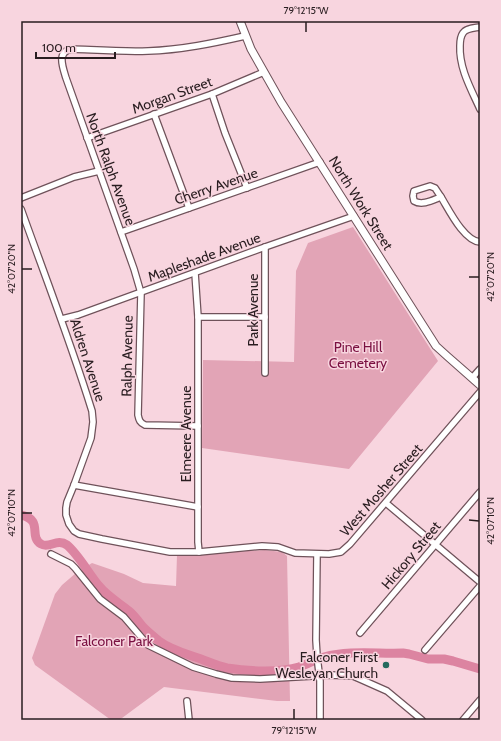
<svg xmlns="http://www.w3.org/2000/svg" width="501" height="741" font-family="Cabin,sans-serif">
<rect width="100%" height="100%" fill="#f8d5df"/>
<g fill="#e2a4b6">
<polygon points="353,227 438,361 349,469 202,448 203,360 294,362 296,271 308,243"/>
<polygon points="265,550 282,552 287,556 290,701 277,701 164,687 122,718 118,720 111,720 35,665 32,658 55,594 62,585 76,573 92,563 124,574 143,583 176,586 177,555"/>
</g>
<g fill="none" stroke-linecap="round" stroke-linejoin="round">
<path stroke="#dc84a1" stroke-width="9" d="M21,515C44,520 28,536 41,544C49,549 57,538 67,545C78,554 89,574 99,586C107,596 119,603 129,611C134,615 139,622 143,627C148,632 154,637 159,641C171,650 187,654 201,659C209,662 218,666 227,668C246,671 280,673 299,667C308,664 316,659 324,657C350,650 377,654 403,653L409,654L428,659H444L453,661L480,669"/>
<defs>
<g id="minor">
<path d="M480,27C475,28 466,28 463,33C460,37 460,42 460,46C459,68 471,89 480,109"/>
<polyline points="212,94 225,133 247,188"/>
<polyline points="154,114 189,208"/>
<polyline points="87,138 212,94 264,72"/>
<path d="M430,186L435,188L441,197C433,200 422,206 414,201L413,196L414,191Z"/>
<path d="M441,197C449,210 464,241 480,242"/>
<polyline points="21,198 74,177 99,171"/>
<path d="M21,209C45,276 71,343 92,411L93,422L91,438L74,485L67,502L66,508V515L69,524L74,531L79,534L102,539L170,552H199L262,546L278,547L295,553L329,554L341,552L350,544L480,392"/>
<polyline points="121,232 320,162"/>
<polyline points="195,273 198,317 198,542 199,552"/>
<polyline points="198,317 265,317"/>
<polyline points="62,319 78,315 265,247 354,216"/>
<polyline points="265,373 265,247"/>
<polyline points="472,378 480,369"/>
<path d="M198,426L145,425C140,423 139,420 138,415L141,293L134,269L66,78C63,68 56,51 72,49C97,50 123,52 148,51C181,50 214,43 245,36"/>
<polyline points="74,485 198,507"/>
<polyline points="386,503 480,582"/>
<polyline points="51,554 71,564 75,568 100,599 124,617 148,645 193,667 216,674 232,678 260,679 331,675 353,676 360,679 387,691 422,720"/>
<polyline points="317,554 316,640 317,656 320,681 320,720"/>
<polyline points="360,633 480,492"/>
<polyline points="425,650 480,586"/>
<polyline points="187,701 189,720"/>
<polyline points="463,720 480,700"/>
</g>
<polyline id="tertiary" points="240,21 251,49 281,102 436,346 447,356 480,385"/>
</defs>
<use href="#minor" stroke="#6f525a" stroke-width="8"/>
<use href="#tertiary" stroke="#6f525a" stroke-width="9"/>
<use href="#minor" stroke="#fff" stroke-width="5.5"/>
<use href="#tertiary" stroke="#fff" stroke-width="7"/>
</g>
<path fill="none" stroke="#291d20" stroke-width="1.5" d="M306,32V22M22,269H32M469,277H479M22,513H32M469,520L479,521M294,719V709"/>
<circle fill="#246a5e" stroke="#f8d5df" stroke-width="1.5" cx="386" cy="665" r="4"/>
<g text-anchor="middle" dominant-baseline="central" stroke-width="3" stroke-linejoin="round" paint-order="stroke">
<g font-size="14" fill="#291d20" stroke="#f8d5df">
<text transform="translate(172 95) rotate(-20)">Morgan Street</text>
<text transform="translate(111 169) rotate(70)">North Ralph Avenue</text>
<text transform="translate(216 186) rotate(-19)">Cherry Avenue</text>
<text transform="translate(361 203) rotate(58)">North Work Street</text>
<text transform="translate(204 257) rotate(-20)">Mapleshade Avenue</text>
<text transform="translate(253 310) rotate(-90)">Park Avenue</text>
<text transform="translate(127 356) rotate(-89)">Ralph Avenue</text>
<text transform="translate(88 360) rotate(72)">Aldren Avenue</text>
<text transform="translate(186 434) rotate(-90)">Elmeere Avenue</text>
<text transform="translate(381 490) rotate(-49)">West Mosher Street</text>
<text transform="translate(411 555) rotate(-50)">Hickory Street</text>
</g>
<g font-size="14" fill="#7a1041" stroke="#f8d5df">
<text x="358" y="347">Pine Hill<tspan x="358" dy="16">Cemetery</tspan></text>
<text x="114" y="641">Falconer Park</text>
</g>
<g font-size="14" fill="#291d20" stroke="#f8d5df" text-anchor="end">
<text x="378" y="657">Falconer First<tspan x="378" dy="16">Wesleyan Church</tspan></text>
</g>
</g>
<rect width="501" height="741" fill="none" stroke="#f8d5df" stroke-width="44"/>
<path d="M36 52v6h79v-6" fill="none" stroke="#291d20" stroke-width="2"/>
<text x="42" y="52" font-size="12" fill="#291d20" stroke="#f8d5df" stroke-width="3" paint-order="stroke">100 m</text>
<rect x="22" y="22" width="457" height="697" fill="none" stroke="#291d20" stroke-width="1.5"/>
<g font-size="10" text-anchor="middle" fill="#291d20">
<text x="306" y="14">79°12'15"W</text>
<text transform="translate(11 269) rotate(-90)" y="4">42°07'20"N</text>
<text transform="translate(490 277) rotate(-90)" y="4">42°07'20"N</text>
<text transform="translate(11 513) rotate(-90)" y="4">42°07'10"N</text>
<text transform="translate(490 521) rotate(-90)" y="4">42°07'10"N</text>
<text x="294" y="734">79°12'15"W</text>
</g>
</svg>
